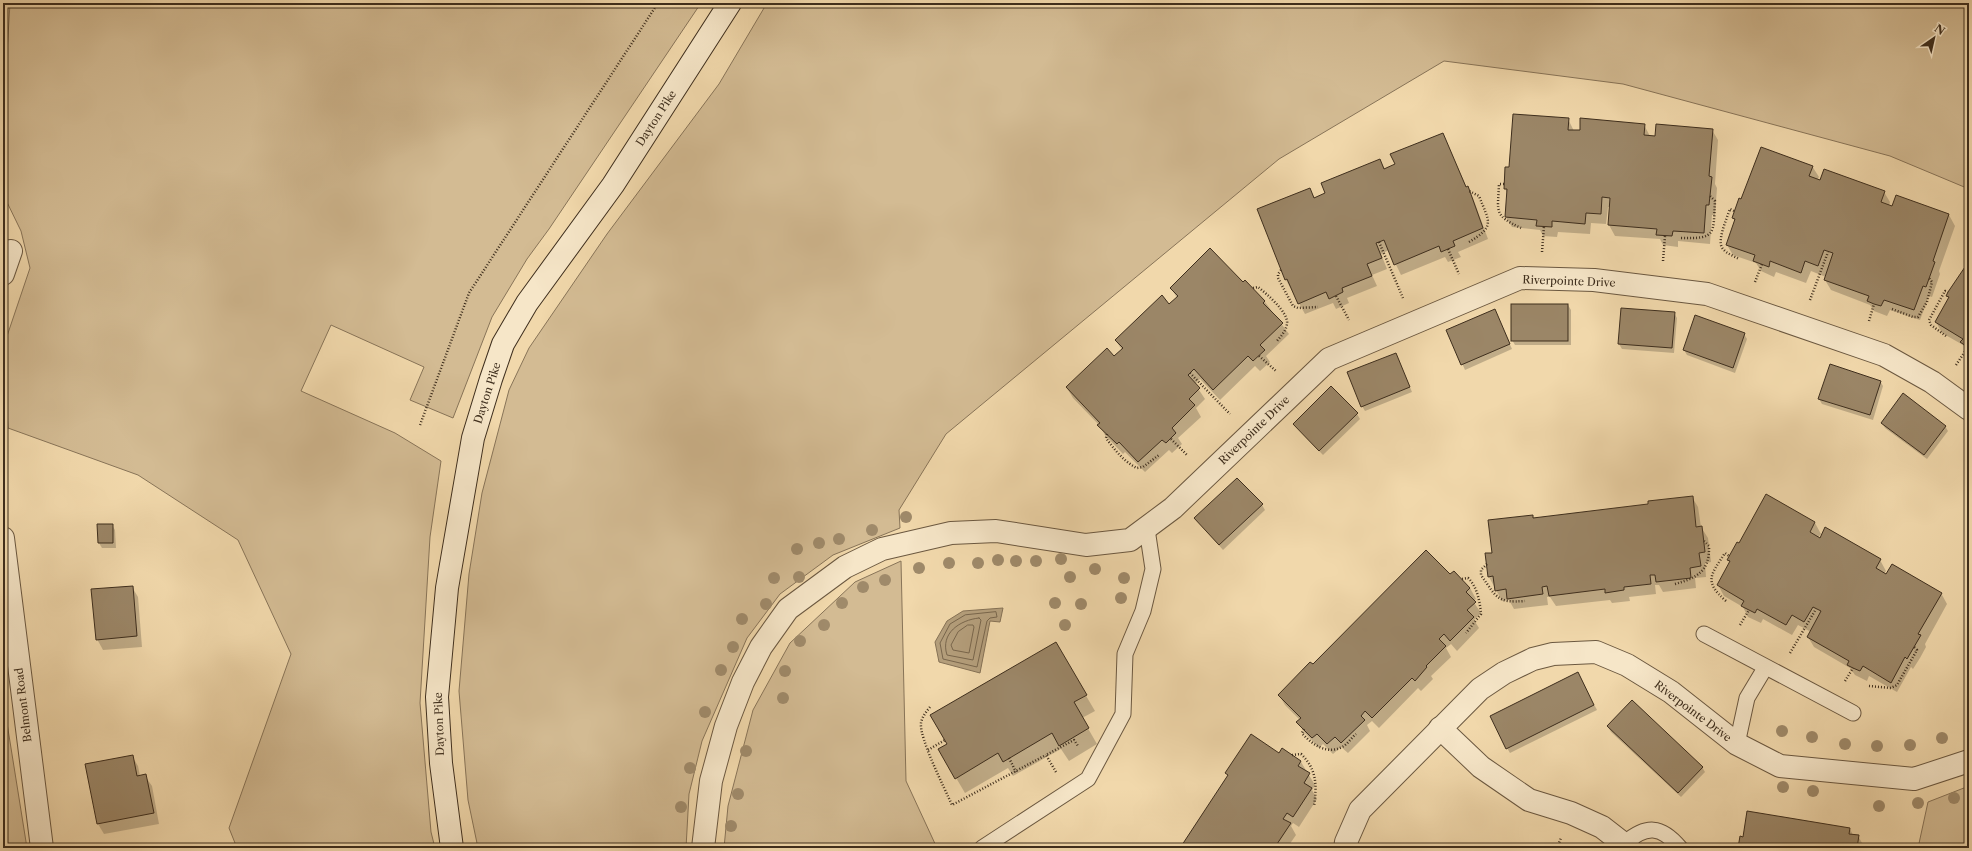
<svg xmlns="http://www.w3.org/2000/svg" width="1972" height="851" font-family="'Libre Caslon Text',serif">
<rect width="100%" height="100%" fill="#f1d8ab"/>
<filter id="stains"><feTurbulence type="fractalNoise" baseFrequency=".005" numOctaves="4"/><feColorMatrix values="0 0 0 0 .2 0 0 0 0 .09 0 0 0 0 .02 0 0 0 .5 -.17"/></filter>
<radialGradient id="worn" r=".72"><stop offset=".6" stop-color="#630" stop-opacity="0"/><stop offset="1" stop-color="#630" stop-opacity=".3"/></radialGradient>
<g fill="#d3bb93" stroke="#887458">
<polygon points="10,3 701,3 549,229 527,259 492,317 453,418 410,400 424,367 331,325 301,391 395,433 441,461 430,537 420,703 431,832 435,848 237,848 229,828 291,654 238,540 138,475 8,428 3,348 30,268 21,231 3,194 3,120"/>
<polygon points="767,3 1969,3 1969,189 1890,156 1623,84 1444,61 1279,159 946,434 899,510 900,528 833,555 780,594 747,638 702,741 689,794 686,848 478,848 468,800 459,691 469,574 482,493 509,390 529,348 607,234 719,84"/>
<polygon points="901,561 906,781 937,848 724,848 728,806 753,710 790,643 855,582"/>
<polygon points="3,698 27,848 3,848"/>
<polygon points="1969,786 1969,848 1918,848 1928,802"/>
</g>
<polygon fill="#b49e7b" stroke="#857155" points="1003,608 1000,622 990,621 980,673 939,662 935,642 947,621 963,611"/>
<g fill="#0003">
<polygon points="1568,119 1574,131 1644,125 1650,136 1656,137 1712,130 1718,140 1715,184 1717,188 1715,215 1712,215 1710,244 1678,241 1678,247 1663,245 1660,239 1615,236 1609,225 1610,207 1608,207 1606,224 1591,223 1590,234 1558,232 1557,237 1543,236 1540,230 1512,227 1506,217 1508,194 1505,189 1510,169"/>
<polygon points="1443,134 1467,188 1473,198 1488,239 1458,252 1461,257 1448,262 1445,257 1401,275 1389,250 1381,254 1387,269 1372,275 1377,286 1347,298 1349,303 1336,309 1333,303 1305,314 1286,280 1259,210 1309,189 1315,198 1327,194 1380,160 1385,169 1396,165"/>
<polygon points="1812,166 1819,177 1817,180 1884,192 1890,202 1889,206 1892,207 1896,196 1949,215 1955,226 1939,271 1940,274 1932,297 1929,296 1920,320 1890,310 1887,316 1874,311 1870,305 1831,290 1825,280 1826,277 1811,271 1806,283 1776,272 1774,277 1761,271 1756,263 1733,255 1727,245 1735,222 1733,218 1742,200"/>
<polygon points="1969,263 1969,346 1967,345 1969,354 1963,345 1942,333 1936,322 1949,299 1947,296"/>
<polygon points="1245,281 1265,302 1289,334 1266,356 1270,362 1260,371 1255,366 1220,400 1200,379 1195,384 1205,399 1196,408 1201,417 1178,438 1182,444 1172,453 1169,450 1145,472 1125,452 1123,454 1105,435 1099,425 1073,398 1067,388 1114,357 1122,350 1116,341 1169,305 1177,298 1171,288 1243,283"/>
<polygon points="1568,305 1571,310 1571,345 1515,345 1512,340"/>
<polygon points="1674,313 1677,318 1674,353 1622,349 1619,344"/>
<polygon points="1497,316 1512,349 1465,370 1448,331"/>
<polygon points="1744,334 1747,339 1735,373 1687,355 1684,350"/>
<polygon points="1396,354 1412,392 1365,411 1362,406"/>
<polygon points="1880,381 1883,386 1873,420 1822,404 1819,399"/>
<polygon points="1357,414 1360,419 1323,455 1294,425"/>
<polygon points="1882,423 1945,426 1948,431 1927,459 1885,428"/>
<polygon points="1767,496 1815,523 1821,534 1818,538 1880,560 1886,571 1884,574 1941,593 1947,604 1925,644 1926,647 1920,658 1913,669 1911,667 1897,692 1869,676 1867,681 1855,675 1850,668 1814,647 1808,637 1811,632 1798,625 1792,635 1763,619 1761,623 1748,617 1743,607 1724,596 1718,585 1730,564 1728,560 1739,544"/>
<polygon points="1692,497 1698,507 1701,527 1708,538 1711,562 1705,563 1706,577 1695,578 1696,588 1663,592 1659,585 1655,585 1656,594 1629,597 1630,601 1612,603 1610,600 1556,606 1550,597 1547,597 1548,605 1514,609 1509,600 1502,601 1489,577 1493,554 1533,516 1534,519 1649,505"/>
<polygon points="1262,505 1265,510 1223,550 1195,518"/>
<polygon points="112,525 115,530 116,548 102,548 99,543"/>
<polygon points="1450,576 1470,588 1476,599 1473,601 1481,613 1474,620 1479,628 1457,651 1451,644 1446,648 1451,657 1431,676 1433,679 1421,691 1418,688 1379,728 1372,721 1367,725 1370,731 1348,753 1341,747 1333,754 1323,744 1319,748 1304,732 1298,722 1300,720 1285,705 1279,695 1313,666"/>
<polygon points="132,587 138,597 142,647 103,650 97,639"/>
<polygon points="1055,643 1095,711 1082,718 1097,744 1069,761 1061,749 1013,776 1008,768 965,793 939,749 948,744"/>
<polygon points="1580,678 1597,710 1510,753 1507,748"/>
<polygon points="1608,727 1702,767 1705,772 1681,797 1611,732"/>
<polygon points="1282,750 1301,762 1315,785 1312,790 1317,799 1299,827 1293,823 1291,826 1296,835 1287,848 1181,848 1228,776 1226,773 1279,754"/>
<polygon points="132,756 138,766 140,776 145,776 152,786 159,824 104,834 98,824"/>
<polygon points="1850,829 1853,835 1858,836 1865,848 1739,848"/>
</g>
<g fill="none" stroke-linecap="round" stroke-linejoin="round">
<g stroke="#79664c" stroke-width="1">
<polygon points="996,612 997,617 990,618 987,621 977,667 943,659 940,643 950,624 965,615"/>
<path d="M979,618L981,620L973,660L947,655C940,633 960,620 979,618Z"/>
<polygon points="968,625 973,625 974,627 969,653 953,650 951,645 958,632"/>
</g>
</g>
<g fill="#9b8667" stroke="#3e2e1d">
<polygon points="1513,114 1569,118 1568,130 1580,130 1580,118 1645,124 1644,135 1655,136 1656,124 1713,129 1709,176 1712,177 1709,205 1706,205 1704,233 1673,231 1672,236 1656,235 1657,229 1608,225 1610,198 1602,197 1601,214 1586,213 1585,224 1552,221 1552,227 1536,226 1537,220 1505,217 1507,189 1504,189 1505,167 1509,167"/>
<polygon points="1443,133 1466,187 1468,186 1483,228 1453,241 1455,246 1441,252 1439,246 1394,265 1384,240 1379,242 1376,243 1382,258 1367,264 1372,276 1342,288 1343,292 1329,299 1326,292 1298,304 1287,279 1285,280 1257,209 1310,188 1314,198 1325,193 1321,183 1380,159 1384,169 1395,164 1390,154"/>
<polygon points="1761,147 1813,166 1809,176 1820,180 1824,169 1885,191 1881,202 1892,206 1896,195 1949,214 1933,261 1935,262 1926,287 1923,286 1914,310 1884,300 1881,306 1874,304 1867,301 1869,296 1824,280 1833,253 1824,250 1818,266 1805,261 1801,273 1770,261 1769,267 1753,261 1755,255 1726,245 1735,219 1732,218 1739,198 1741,199"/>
<polygon points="1210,248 1243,282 1245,280 1265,301 1263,303 1283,323 1260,345 1265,350 1253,361 1248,356 1213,390 1194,369 1188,375 1200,388 1189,399 1195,405 1172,428 1176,433 1166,443 1162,440 1138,462 1119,442 1117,444 1097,425 1100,423 1066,387 1107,348 1114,356 1123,348 1115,340 1162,295 1169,304 1178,296 1170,288"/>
<polygon points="1969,261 1969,348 1960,342 1963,339 1935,322 1949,297 1946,296 1948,292"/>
<rect x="1511" y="304" width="57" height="37"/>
<polygon points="1621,308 1675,312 1672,348 1618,344"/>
<polygon points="1495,309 1510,344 1461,365 1446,330"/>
<polygon points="1695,315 1745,333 1733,368 1683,350"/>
<polygon points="1396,353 1410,387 1361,407 1347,372"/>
<polygon points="1830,364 1881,381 1870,415 1818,399"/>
<polygon points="1331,386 1358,413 1319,451 1293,424"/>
<polygon points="1903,393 1946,426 1924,455 1881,423"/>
<polygon points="1237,478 1263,504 1219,545 1194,518"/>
<polygon points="1766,494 1815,522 1810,532 1820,538 1825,527 1881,559 1876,568 1886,574 1892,564 1942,593 1918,634 1921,635 1907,659 1905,657 1891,683 1863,666 1860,671 1853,668 1847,665 1849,661 1807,637 1821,611 1813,607 1804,622 1792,615 1786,625 1757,609 1755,613 1741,606 1744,601 1717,585 1730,561 1727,560 1737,542 1739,543"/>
<polygon points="1693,496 1696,527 1702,526 1705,552 1699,553 1701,566 1690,568 1691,578 1656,582 1655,575 1650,575 1651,584 1624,587 1624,590 1605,593 1605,589 1549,596 1547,586 1542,587 1543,594 1507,599 1506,589 1495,591 1493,576 1488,577 1485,553 1492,553 1488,520 1533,515 1533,518 1648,504 1648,501"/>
<polygon points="97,524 113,524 113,543 98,543"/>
<polygon points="1426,550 1450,574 1454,571 1470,588 1466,592 1476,602 1467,610 1474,617 1450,641 1444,634 1439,639 1446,646 1426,666 1427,667 1415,681 1412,678 1372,718 1365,711 1361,716 1365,720 1341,743 1335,737 1327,744 1317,734 1312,738 1296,722 1301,718 1278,695 1310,662 1313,664"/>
<polygon points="133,586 137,636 96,640 91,589"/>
<polygon points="1056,642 1087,695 1074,702 1089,728 1059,746 1052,733 1003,762 998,753 955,779 938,749 947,744 930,715"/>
<polygon points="1578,672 1594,705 1506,749 1490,716"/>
<polygon points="1632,700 1703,767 1678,793 1607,726"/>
<polygon points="1251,734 1279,753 1282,748 1301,761 1298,766 1310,773 1304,783 1312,788 1293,817 1287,813 1283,819 1291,823 1275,847 1277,848 1180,848 1228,775 1225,773"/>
<polygon points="133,755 137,776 146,774 154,813 97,824 85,764"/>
<polygon points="1747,811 1850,828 1849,834 1859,835 1857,848 1738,848 1740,836 1743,837"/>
</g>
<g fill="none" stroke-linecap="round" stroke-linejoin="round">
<defs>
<g id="lane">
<polyline points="1704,634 1853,713"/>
<polyline points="1737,744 1747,698 1765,668"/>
<path d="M1625,843C1646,825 1661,825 1680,848"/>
<polyline points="982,848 1088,779 1123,714 1125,654 1143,611 1153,569 1147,529"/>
</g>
<g id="street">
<polyline points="3,274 11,251"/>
<polyline points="3,538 42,848"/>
<polyline points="1440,728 1481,767 1529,800 1571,813 1602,827 1629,848"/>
<polyline points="703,848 711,781 726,726 743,682 761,647 788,609 845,567 882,549 951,533 996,531 1086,545 1130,540 1173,508 1329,359 1520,278 1594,280 1707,294 1884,355 1932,382 1969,409"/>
<polyline points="1345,848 1346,842 1360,810 1480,689 1504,673 1533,659 1553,654 1596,652 1627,665 1671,692 1737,744 1780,766 1914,779 1969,761"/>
</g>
<polyline id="secondary" points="452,848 441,763 437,697 447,588 473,438 491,379 503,344 527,303 613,185 730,3"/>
</defs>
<use href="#lane" stroke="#6b5840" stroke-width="17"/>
<use href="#street" stroke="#6b5840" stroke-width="24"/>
<use href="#secondary" stroke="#3e2e1d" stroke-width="24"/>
<g stroke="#3e2e1d" stroke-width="2.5" stroke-dasharray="1 2" stroke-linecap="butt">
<path d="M1504,184H1499C1498,212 1493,215 1521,228"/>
<path d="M1734,211L1730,209C1727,218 1716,242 1723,249C1727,254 1734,256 1739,259"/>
<path d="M1681,238C1717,239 1713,234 1715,201L1710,196"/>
<polyline points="1379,242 1403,298"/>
<path d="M1469,242C1496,226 1489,222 1479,196L1469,191"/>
<polyline points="1448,249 1459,274"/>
<polyline points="1542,252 1544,226"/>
<polyline points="1663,261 1665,236"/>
<polyline points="1281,270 1278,274 1278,278 1293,306 1298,308 1318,307"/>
<polyline points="1755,282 1762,264"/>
<path d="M1253,288L1258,287C1267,294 1289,313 1287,324C1286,331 1281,336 1277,341"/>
<polyline points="1336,296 1349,320"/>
<polyline points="1810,300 1828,252"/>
<polyline points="1892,309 1913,317 1918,317 1927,302 1932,282 1929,278"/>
<polyline points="1869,321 1874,304"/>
<polyline points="1946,336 1931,325 1929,320 1945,291 1948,292"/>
<polyline points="1259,356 1276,371"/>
<polyline points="1956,365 1968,347"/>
<polyline points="1190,373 1230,414"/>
<polyline points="420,425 469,293 658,3"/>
<path d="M1107,434L1106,438C1114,449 1124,462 1137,468L1143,467L1159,455"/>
<polyline points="1171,439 1187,455"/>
<path d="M1487,564L1481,570V575C1497,598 1497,603 1525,601"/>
<path d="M1462,579L1468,578C1477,586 1480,602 1481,614L1466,633"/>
<path d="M1675,584C1696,578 1710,572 1709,546L1704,541"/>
<path d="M1726,601C1703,581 1711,575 1725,553L1729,556"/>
<polyline points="1740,625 1749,610"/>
<polyline points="1790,653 1816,609"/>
<polyline points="1845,681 1853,668"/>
<polyline points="1869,686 1891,688 1897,685 1917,650 1914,647"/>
<path d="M930,707C926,712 922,717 921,723C919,738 945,789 952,805L1046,755"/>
<path d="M1304,729L1302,733C1311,744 1327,755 1342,747C1347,745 1351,738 1356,734"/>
<polyline points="928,750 945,740"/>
<path d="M1292,755L1301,754C1317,769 1317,786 1314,806"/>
<polyline points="1009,758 1016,772"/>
<polyline points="1056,772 1046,755 1074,740 1078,746"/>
<polyline points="1557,848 1561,838"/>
</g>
<use href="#lane" stroke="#f6e6c8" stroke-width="15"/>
<use href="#street" stroke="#f6e6c8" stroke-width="22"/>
<use href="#secondary" stroke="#f6e6c8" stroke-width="22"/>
</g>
<g fill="#9f8a6a">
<circle cx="906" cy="517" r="6"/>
<circle cx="872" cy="530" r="6"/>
<circle cx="839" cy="539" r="6"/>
<circle cx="819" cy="543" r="6"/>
<circle cx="797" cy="549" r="6"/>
<circle cx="1061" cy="559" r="6"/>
<circle cx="998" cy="560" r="6"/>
<circle cx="1016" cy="561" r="6"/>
<circle cx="1036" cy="561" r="6"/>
<circle cx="949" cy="563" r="6"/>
<circle cx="978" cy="563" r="6"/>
<circle cx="919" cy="568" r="6"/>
<circle cx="1095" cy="569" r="6"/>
<circle cx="799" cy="577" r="6"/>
<circle cx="1070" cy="577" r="6"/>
<circle cx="774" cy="578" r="6"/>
<circle cx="1124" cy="578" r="6"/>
<circle cx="885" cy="580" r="6"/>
<circle cx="863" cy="587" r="6"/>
<circle cx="1121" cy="598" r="6"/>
<circle cx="842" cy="603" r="6"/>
<circle cx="1055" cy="603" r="6"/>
<circle cx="766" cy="604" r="6"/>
<circle cx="1081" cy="604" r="6"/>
<circle cx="742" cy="619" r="6"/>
<circle cx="824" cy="625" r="6"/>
<circle cx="1065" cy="625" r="6"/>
<circle cx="800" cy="641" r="6"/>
<circle cx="733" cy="647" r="6"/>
<circle cx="721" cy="670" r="6"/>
<circle cx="785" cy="671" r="6"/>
<circle cx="783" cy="698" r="6"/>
<circle cx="705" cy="712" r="6"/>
<circle cx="1782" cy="731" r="6"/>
<circle cx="1812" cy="737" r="6"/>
<circle cx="1942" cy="738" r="6"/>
<circle cx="1845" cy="744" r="6"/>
<circle cx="1910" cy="745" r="6"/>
<circle cx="1877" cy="746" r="6"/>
<circle cx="746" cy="751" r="6"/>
<circle cx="690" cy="768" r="6"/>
<circle cx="1783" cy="787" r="6"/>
<circle cx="1813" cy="791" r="6"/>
<circle cx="738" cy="794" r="6"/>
<circle cx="1954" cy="798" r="6"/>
<circle cx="1918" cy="803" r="6"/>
<circle cx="1879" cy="806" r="6"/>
<circle cx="681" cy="807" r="6"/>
<circle cx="731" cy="826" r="6"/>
</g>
<g text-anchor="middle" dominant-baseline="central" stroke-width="3" stroke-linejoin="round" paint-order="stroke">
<g font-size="11" fill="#3e2e1d" stroke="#f6e6c8">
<text transform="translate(656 118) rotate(-57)">Dayton Pike</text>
<text transform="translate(1569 281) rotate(2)">Riverpointe Drive</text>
<text transform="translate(487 393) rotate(-72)">Dayton Pike</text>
<text transform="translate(1254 430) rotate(-44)">Riverpointe Drive</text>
<text transform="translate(23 705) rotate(-97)">Belmont Road</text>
<text transform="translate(1693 711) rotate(37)">Riverpointe Drive</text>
<text transform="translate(439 724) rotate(-92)">Dayton Pike</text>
</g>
</g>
<rect width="1972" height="851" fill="none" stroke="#f1d8ab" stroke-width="16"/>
<rect x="4" y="4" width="1964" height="843" fill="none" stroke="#3e2e1d" stroke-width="2"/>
<rect x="8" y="8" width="1956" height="835" fill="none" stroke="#3e2e1d"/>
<g transform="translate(1934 38) rotate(34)" stroke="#f6e6c8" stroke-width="3" paint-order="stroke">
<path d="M0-3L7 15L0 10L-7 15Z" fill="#3e2e1d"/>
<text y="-6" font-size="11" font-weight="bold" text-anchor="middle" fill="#3e2e1d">N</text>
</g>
<rect width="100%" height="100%" filter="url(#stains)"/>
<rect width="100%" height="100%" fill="url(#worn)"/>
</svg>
